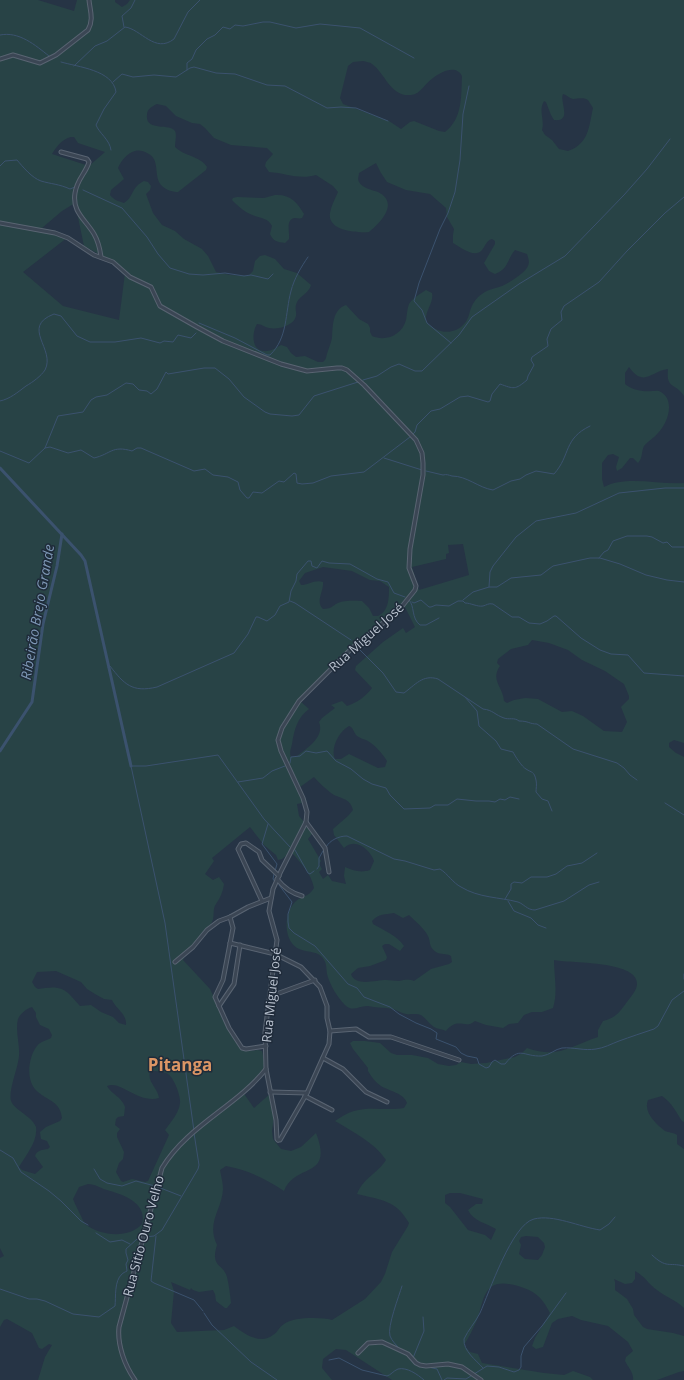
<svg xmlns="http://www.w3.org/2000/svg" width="684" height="1380" font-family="'Open Sans',sans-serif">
<rect width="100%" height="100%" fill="#263445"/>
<g fill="#284346" fill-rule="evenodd">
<path d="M0,0H38L74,11L77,0H115V2L122,7L127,4L130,0H684V396C675,382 666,390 668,369C651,371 644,388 629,367L625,373V384C632,390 643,392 652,391C655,391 658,390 661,392C676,401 667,424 658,433C654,438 648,441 644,446C641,452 643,458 638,463L633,458H630L622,468L617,471L616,467L619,457L613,454L608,455L602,463V479L604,487C626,475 660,485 684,483V743L674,740L669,743V747L676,753L684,757V1122L682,1121C676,1112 672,1103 662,1096L648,1100C643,1112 656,1124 665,1131C669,1133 673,1132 677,1135V1144L684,1149V1308C676,1300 666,1297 657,1290C648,1284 646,1277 635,1271V1279L632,1283L625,1284L614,1279L615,1282V1290L627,1299L633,1309L634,1315L643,1327L647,1329L673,1333L684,1336V1371L679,1372L657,1380H633C634,1373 628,1367 625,1361L626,1357L633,1351L628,1342L608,1326L581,1320L572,1316L558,1319L552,1323L543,1347L536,1349L532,1346L535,1338L550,1313C542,1297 535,1291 518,1286C510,1284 499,1281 491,1287C482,1294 481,1310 477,1320C473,1329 469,1337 464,1345L470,1352L478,1354L482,1363L544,1373L564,1375L573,1371L590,1377L593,1380H392L346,1350L336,1349L323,1359L322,1368L332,1380H38L45,1357L52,1345L49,1344L42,1349L39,1348L32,1333L7,1319L4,1320L0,1327V1258L4,1256L0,1248ZM363,61C366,62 370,62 372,64C386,74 390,97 411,95C421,94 425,83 433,78C441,72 456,64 462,76C461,96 463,118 445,132L439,131L414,121L410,122L401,129L389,121L343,104L340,98L348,66L353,62ZM563,94C567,95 569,98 573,99C578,99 582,97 588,100L593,108C589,126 589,144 568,151L559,149L552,140L545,135L542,130C545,119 538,111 544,101L546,102L551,115L554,120C573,122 559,101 563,94ZM157,104L166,106L176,116L192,123L200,124L205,128L214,138L231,145L267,148L273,154L266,162L265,166L269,172C285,173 300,180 316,175L333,186L338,192C335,199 331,206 330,213C327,231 357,233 369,232C380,223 400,203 378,192C372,190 362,188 359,182C357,179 359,176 359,173L376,163L381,173L387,182L406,190L430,194L446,208L447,217L454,229L453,235V243C460,247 475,259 482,250C486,245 486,241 492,239L495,241V244L484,263L489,271L495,274C509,269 507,259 515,250L527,254C528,257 530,262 528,266C526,272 509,283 502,286C494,289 489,289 482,294C476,298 472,304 470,311C469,315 468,319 465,323C454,336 436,334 426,321C425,310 434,303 432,293L426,290C420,294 413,298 409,304C407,309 407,315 406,320C402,335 386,342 372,336L370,332V328L368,324L359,319L346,305C332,310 333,326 332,338C331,343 329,347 328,351C326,355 327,359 323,362H318L305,356L296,357L291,353L287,347L281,345C276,348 270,352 263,351C251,349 252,332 257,324C262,324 264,327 269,328C277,330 294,326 296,316C297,311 294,309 297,302C301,295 309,293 311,285L297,273L284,269L275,259L265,255L260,256L255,261L253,271L248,276L230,275L216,272L208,256L202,249L184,239L175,231L162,225L153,213L146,194L150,190L151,186L148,182L144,181C131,187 134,197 124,203C118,201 114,200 110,195L111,190L124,179L118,168C121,161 127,153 135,151C139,150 144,151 147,153C161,159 153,175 161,185C166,190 172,192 178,192L206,170L207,167C200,156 184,156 175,147C175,142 177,135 175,131C170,123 145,132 147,115C147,109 151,107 157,104ZM71,137H74L78,143L105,152L89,166L52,154C57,146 62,139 71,137ZM75,203L84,246L108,259L125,273L119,320L63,306L23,272L68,237L55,231L42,228L62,211ZM463,544L469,575L419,590L412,567L446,559V554L449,553L448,545ZM323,567L352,571L370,580L380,581L389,587C389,598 389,611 378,616H373L369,608L362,601C355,601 345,600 338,603C332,606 331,609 323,609C315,601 324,592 323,582C315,579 308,585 301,585L299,581L305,573ZM405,607L415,627L406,633L403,628L383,642L356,666L355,670L372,688C365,697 358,702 347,706L342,701L331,705L335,708L322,718L319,722C325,737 307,748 297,756L294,757H291C289,752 291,749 292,744C294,730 297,718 309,709L300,701L370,633ZM532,640L549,643L568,650L582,660L605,671L621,682L624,684L629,696V699L621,707L627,722L622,732L604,731L583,716L572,711L562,712L538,699L525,698L514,700L507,703L504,701C503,687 490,680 500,666L497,663L498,659L511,649L528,645ZM349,726C354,728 353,732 357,736C360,738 363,739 366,740C373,743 383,754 387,761L385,767L378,768L349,754L341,759H335C330,749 339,731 349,726ZM314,777C319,783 325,788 331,793C339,799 350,797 353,810L348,816L333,829L334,835L344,848C355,837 370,849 374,861L370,870C361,873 354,871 345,867L344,876L346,884L332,881L328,875L323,879L319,872L322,869L319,864L321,861L308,839L312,834L306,824L299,816L297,804L307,802L300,787ZM250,827L264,845L276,855L278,860L282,859L291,852C301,863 311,873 314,888C308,898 302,895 295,902C284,913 283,939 297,948C306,953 315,950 322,957C327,963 326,967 327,974C330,985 337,997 345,1005C353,1013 360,1005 368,1006C370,1006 372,1007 374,1007C380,1008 386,1007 392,1009C397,1010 401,1013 406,1014C411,1015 416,1013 421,1015C426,1018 429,1024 434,1027C437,1029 442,1029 446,1031C458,1016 465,1030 475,1021L486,1025L503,1028L509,1024L518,1023L524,1015L532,1012H542L553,1008C558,992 554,976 554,960C570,964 663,959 630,998C621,1009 619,1017 603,1021L598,1030V1037C570,1046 559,1059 527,1048L522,1053L515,1057L486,1063L471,1064L461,1062L456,1065L449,1066L438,1064L428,1058L412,1055H397L391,1053L380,1043L365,1041H353L350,1043L353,1049L368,1068V1071C371,1076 375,1082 381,1086C389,1091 404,1093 407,1103L404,1108C388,1111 370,1106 354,1111C347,1113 341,1117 335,1121C353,1132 374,1142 386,1160C377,1174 364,1177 357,1194C381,1200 396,1200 409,1223L408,1226L392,1252L385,1274L381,1282L365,1299L332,1320C321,1317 293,1317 284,1324C279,1327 278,1332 273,1335C261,1345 244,1334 234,1326L224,1330L177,1332L171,1323L174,1291L171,1282L190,1290L191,1288L193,1290L199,1292L213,1290L215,1294L216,1301L225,1308H227L231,1303C230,1294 229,1285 227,1277C223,1263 210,1268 217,1245C206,1222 222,1210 223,1189C223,1183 221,1176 220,1170L226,1166C248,1170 266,1179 284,1191C295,1162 334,1180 316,1133L301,1147L291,1151L281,1149L273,1139L272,1131L274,1116L271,1093L254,1108L242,1091C250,1085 264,1075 264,1064C264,1060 263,1055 262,1051L258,1050L245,1051L239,1047L234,1040L210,989L183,960C189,945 204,936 212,922C215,917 212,909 216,904C220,898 223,892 224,884L219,877L213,880L205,874L214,861L212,858ZM394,913L403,918L409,915C415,921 424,928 428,936C431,941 428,947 436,952C441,955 446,953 451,956L452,962L449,964L431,969L414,981C408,979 405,980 399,981C394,981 390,980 386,980C376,980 355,987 351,974L358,968L370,966L386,960L387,957L382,946L385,944H389L400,951L404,946C398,936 383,930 373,924L372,921C379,913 385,915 394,913ZM56,971L81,982L87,989L95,994L104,999L112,1000C116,1009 127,1014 126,1025L119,1023L113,1017L101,1012L91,1005L80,1006C77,1003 74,999 71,996C62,985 51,987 38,989L35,987L32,982L37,972ZM32,1007L36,1013V1017L40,1025L49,1029L52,1035L51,1038C46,1041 41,1041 37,1046C28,1057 25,1082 38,1092C48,1101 60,1101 62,1118L60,1121L46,1127L40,1132L41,1139L47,1141L50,1147L48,1149C42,1150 37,1150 35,1156L43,1167L35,1174L22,1170L19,1167C26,1155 38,1141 36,1127C31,1115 15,1111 11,1101C8,1091 18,1068 19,1056C20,1044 15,1031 18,1019C20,1014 26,1009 32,1007ZM153,1071C158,1071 165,1072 168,1074C174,1078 181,1096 180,1103C179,1113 171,1122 165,1130L169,1135L148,1181L145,1182L132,1179L123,1182L121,1181L116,1172L119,1163L123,1159L124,1152L117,1137V1133L120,1129L115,1125L116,1119L118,1117L124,1116L125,1107C122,1097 111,1094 107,1086C121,1080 138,1104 159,1098C158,1088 147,1082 150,1072ZM88,1184C95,1184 100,1188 107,1190C121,1194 148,1202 142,1224C129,1239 100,1236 85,1224C84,1222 74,1202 73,1199L79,1187ZM450,1193H460L483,1199L482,1204H476L468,1210C473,1221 486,1223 496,1229L491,1240L485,1235L468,1230L450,1207L445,1203V1195ZM526,1236L538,1237L544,1243L545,1247L542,1255L538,1260L525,1259L519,1254L521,1245L519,1241L521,1237Z"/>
<path d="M275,195C290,194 297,202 304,214L302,218C300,219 297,218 295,218C285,219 290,233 289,239L285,243C277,242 273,241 270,234L272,226C268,217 257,218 250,214C243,211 237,205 232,200L233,198L237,197L264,198Z"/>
</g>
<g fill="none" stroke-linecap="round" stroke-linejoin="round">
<g stroke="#3b526e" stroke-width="1">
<polyline points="124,27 122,16 131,8 135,0"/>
<path d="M0,35C19,31 35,45 49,56"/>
<path d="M61,62C78,67 113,70 116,92L104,109L96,125C99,133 110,140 111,150"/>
<path d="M74,66L95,46L107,41L125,27C141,29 155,54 174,39L188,12L200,0"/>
<polyline points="187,70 187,63 192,59 196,50 207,39 215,35 223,27 230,29 235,25 243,26 263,22 270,22 296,28 320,24 360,28 414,58"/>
<polyline points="113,82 122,74 133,77 154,75 176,77 190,68 194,67 216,73 235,74 267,85 285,86 327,108 341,107 356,108 388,121"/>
<path d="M0,166L5,161L17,160C23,167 32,178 41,181C51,184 59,184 70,189L75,187"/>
<polyline points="83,190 122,208 147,237 158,254 170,268 189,274 203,275 225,273 244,276 251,275 268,279 273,274"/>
<path d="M199,323L235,338L267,355H270C288,338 285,313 291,291C294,279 301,267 308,257"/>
<polyline points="451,343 427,323 422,310 414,301 419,283 440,229 448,213 455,192 460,160 463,114 469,86"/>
<polyline points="363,380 377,376 391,367 399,364 415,371 422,371 459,335 472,317 519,284 565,256 624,195 647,169 670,139"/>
<path d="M0,401C10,399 18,392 26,386C33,382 41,376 45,370C56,349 20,327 54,314L61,316L77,336L90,342H115L141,338L160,343L164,341L173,342L178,335L191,338L196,333"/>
<path d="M413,434L415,432L417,425L431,411L440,409L460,397L468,396L488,402L490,401L492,394L500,384C514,389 515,390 527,380L528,376L534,365L531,360L532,357L548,346L547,339L551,329L562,320L561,312L564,306L599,282L627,251L665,213L684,197"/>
<path d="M45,448L50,447L68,453L81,450L94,458C111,454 112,445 132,451L137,448H141L194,471L205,469L213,475L228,477L238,482L240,490L247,498H249L253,492L262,493L279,481L284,482L294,473L296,474L297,483L302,484L313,483L331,476L364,472L410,437"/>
<polyline points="0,451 29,463 45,448 58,416 83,412 91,400 96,397 107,395 126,383 133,384 139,390 147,391 151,394 157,389 166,372 168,374 204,368 215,368 229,379 244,397 265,412 270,414 292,416 299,415 314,396 358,382"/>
<polyline points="384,458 422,470"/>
<path d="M426,471L443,475C447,474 448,475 452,476C467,476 479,488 493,490L511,481L520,479L526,475L536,471L554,474C571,455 563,439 590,426"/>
<polyline points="599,558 604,552 608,550 613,541 627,536 647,536 652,537 663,543 667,542 672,547 684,547"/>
<polyline points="489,587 490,572 493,566 516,537 536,521 576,513 619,493 665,488 684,488"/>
<path d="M409,600C415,606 411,618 420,625H426L439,618"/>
<polyline points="463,600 473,592 489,587 497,587 511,578 541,575 553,566 590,558 600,558 620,564 646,575 667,580 684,582"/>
<polyline points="290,601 295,603 351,640"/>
<path d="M412,602L414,603L421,600L429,607H431L436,605L449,606L458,601H463L465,603C471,603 477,607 483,606C487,605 488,603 493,604L512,617H519L529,623L540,624L547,621L554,616H556L581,638L600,650L611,654L628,655L644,673L684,676"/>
<path d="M357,647L383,673L396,692L404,693C415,685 423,674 438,679L483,709C493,710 495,715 504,718C509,720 514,717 519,721C529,721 529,724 537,724L573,749L617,763L624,768L630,775L637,780"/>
<path d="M108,667L110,666C124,684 132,693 157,687L234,653L248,634L256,617H258L267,621L275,615L280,606L289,602L291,591L296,581L297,574L308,561H311L312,566L317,568L322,561L329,563L350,564L377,579L388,582L394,593L405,597"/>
<path d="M465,697L477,711L479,726L496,741L501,749L513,752C515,756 522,767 526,769C532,773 534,771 536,780C537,784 536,789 536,792L542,799L548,801L552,811"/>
<polyline points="290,763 291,757 300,756 306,751 316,753 327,751 336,761 351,769 363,779 372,784 386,788 390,795 404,809 430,808 435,805 448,805 457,799 476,801 489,801 495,802 500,799 505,800 510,797 519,799"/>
<polyline points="238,782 263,778 272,771 285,766"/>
<polyline points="665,803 684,815"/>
<polyline points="268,824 262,844 277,864 275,871"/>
<path d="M326,847C330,840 339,836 347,836L394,859L405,861L434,870L440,869C448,874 453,883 461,887C479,898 499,897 518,902C524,904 527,910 535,910L564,901L589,885L599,882"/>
<polyline points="295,850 308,873 310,874 314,871"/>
<polyline points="317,869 319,866 319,858 323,851"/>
<polyline points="274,874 273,879 275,882"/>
<path d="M279,885L292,902L288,914V922L289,928L294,933L315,946L348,984L357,988L364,997L390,1007L399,1014L416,1023L431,1029L437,1033L436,1039L456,1047L461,1053L467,1056L477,1058L479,1064L486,1068L489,1067L492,1062L495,1060L501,1064H505C520,1045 523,1057 542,1056C550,1055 555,1049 562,1048C574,1047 584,1051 596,1049C604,1048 611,1044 619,1041C630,1037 642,1033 654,1029L658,1026L672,1000L684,991"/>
<polyline points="505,899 511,889 511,884 514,882 522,883 531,877 547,877 556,874 567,866 582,863 597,853"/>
<polyline points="508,901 514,911 531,918 538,925 546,928"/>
<polyline points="684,974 684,979"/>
<polyline points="194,1131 165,923 131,766 146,766 218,755 264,819 290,847"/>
<polyline points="0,1150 13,1158 21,1172 49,1191 61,1201 81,1221 88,1225"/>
<polyline points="94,1169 100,1179 107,1183 122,1186 136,1181 155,1186"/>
<polyline points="158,1187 181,1196"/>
<polyline points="96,1233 110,1242 122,1240 130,1244"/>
<polyline points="156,1236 151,1281 154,1283 194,1300 203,1311"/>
<polyline points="145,1237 154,1236 162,1230 198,1169 199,1165 194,1133"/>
<path d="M652,1255C667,1269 668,1262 684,1266"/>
<path d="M0,1289L29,1299H37L45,1301L73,1314L99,1317L115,1306C116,1297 114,1281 122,1274C123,1273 125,1272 127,1271L126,1264L128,1260L126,1253V1249L137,1239L142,1238"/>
<polyline points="204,1313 212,1325 251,1362 277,1380"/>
<path d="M400,1349C396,1345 392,1341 390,1336C387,1327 399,1296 402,1286"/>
<polyline points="413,1358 424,1331 423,1317"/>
<path d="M329,1360L339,1358L362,1370L387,1376C391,1375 393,1371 398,1369C407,1367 417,1374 424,1380"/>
<polyline points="412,1361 414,1364 417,1365"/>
<polyline points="428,1367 437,1369 442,1380"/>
<path d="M483,1368C476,1360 463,1351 464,1339C468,1330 475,1323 480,1313C489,1293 512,1224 534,1219C553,1214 580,1227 600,1230L609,1224L615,1217"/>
<polyline points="444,1380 447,1378 466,1379 487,1366 499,1367 514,1372 519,1370 521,1367 521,1356 524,1347 542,1326 566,1293"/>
</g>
<g stroke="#3b526e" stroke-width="3">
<polyline points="0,468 81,555 85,561 131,766"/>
<polyline points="0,751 32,702 43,624 57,566 62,534"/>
</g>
<defs>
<g id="minor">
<path d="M0,59L13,55L40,63L56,55L88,30C94,19 90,11 89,0"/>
<path d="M61,152L87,159L89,162C86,173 77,179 75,193C72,212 85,219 94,234C98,241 100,249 101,257"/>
<polyline points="0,223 55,233 68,238 94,255 113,262 130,277 151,287 160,306 197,327 223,341 281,364 307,371 337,368 342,368 347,370 364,385 416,440 422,453 423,463 423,475 410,549 409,568 416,586 415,590 399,610 351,649 299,701 282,728 278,740 281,751 303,798 307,812 306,822 281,871 273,889 269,911 277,940 265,1032 266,1069 276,1120 277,1139 278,1140"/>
<polyline points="306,822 325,848 329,872"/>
<path d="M277,879C284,888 291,893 302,896"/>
<polyline points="262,901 238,849 241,844 246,843 259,852 262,860 279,876"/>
<polyline points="230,917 233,928 223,980 215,997 229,1028 242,1048 246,1049 266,1046"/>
<polyline points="230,943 275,954 301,967 320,987 327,1006 327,1018 330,1031 329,1044 307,1093 280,1140 278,1140"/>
<polyline points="175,962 193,947 207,930 219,921 230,917 248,907 271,898"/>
<polyline points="271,996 315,980"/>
<polyline points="219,1006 234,984 240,945"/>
<polyline points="330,1031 356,1029 369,1037 391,1037 459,1060"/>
<polyline points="323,1058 343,1069 366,1092 387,1102"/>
<polyline points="270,1092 307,1093"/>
<polyline points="305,1096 332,1110"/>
<polyline points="358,1353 368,1343 382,1342 408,1354 416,1363 420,1365 426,1366 448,1364 462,1367 481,1380"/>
<path d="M135,1380C125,1366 117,1345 119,1327L162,1168C187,1126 237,1106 266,1069"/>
</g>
</defs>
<use href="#minor" stroke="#596472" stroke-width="5"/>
<use href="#minor" stroke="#3b4654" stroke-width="3"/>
</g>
<g text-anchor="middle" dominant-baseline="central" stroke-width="3" stroke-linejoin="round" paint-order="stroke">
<g font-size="13" fill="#b8c1ce" stroke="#1f2b3a">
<text transform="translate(366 637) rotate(-42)">Rua Miguel José</text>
<text transform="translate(271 995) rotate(-84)">Rua Miguel José</text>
<text transform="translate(143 1236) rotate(-75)">Rua Sitio Ouro Velho</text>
</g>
<g font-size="14" font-style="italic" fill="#7e98b6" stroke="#1f2b3a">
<text transform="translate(37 612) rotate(-80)">Ribeirão Brejo Grande</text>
</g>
<g font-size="17" font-weight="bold" fill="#dc9665" stroke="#1f2b3a">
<text x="180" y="1064">Pitanga</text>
</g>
</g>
</svg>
